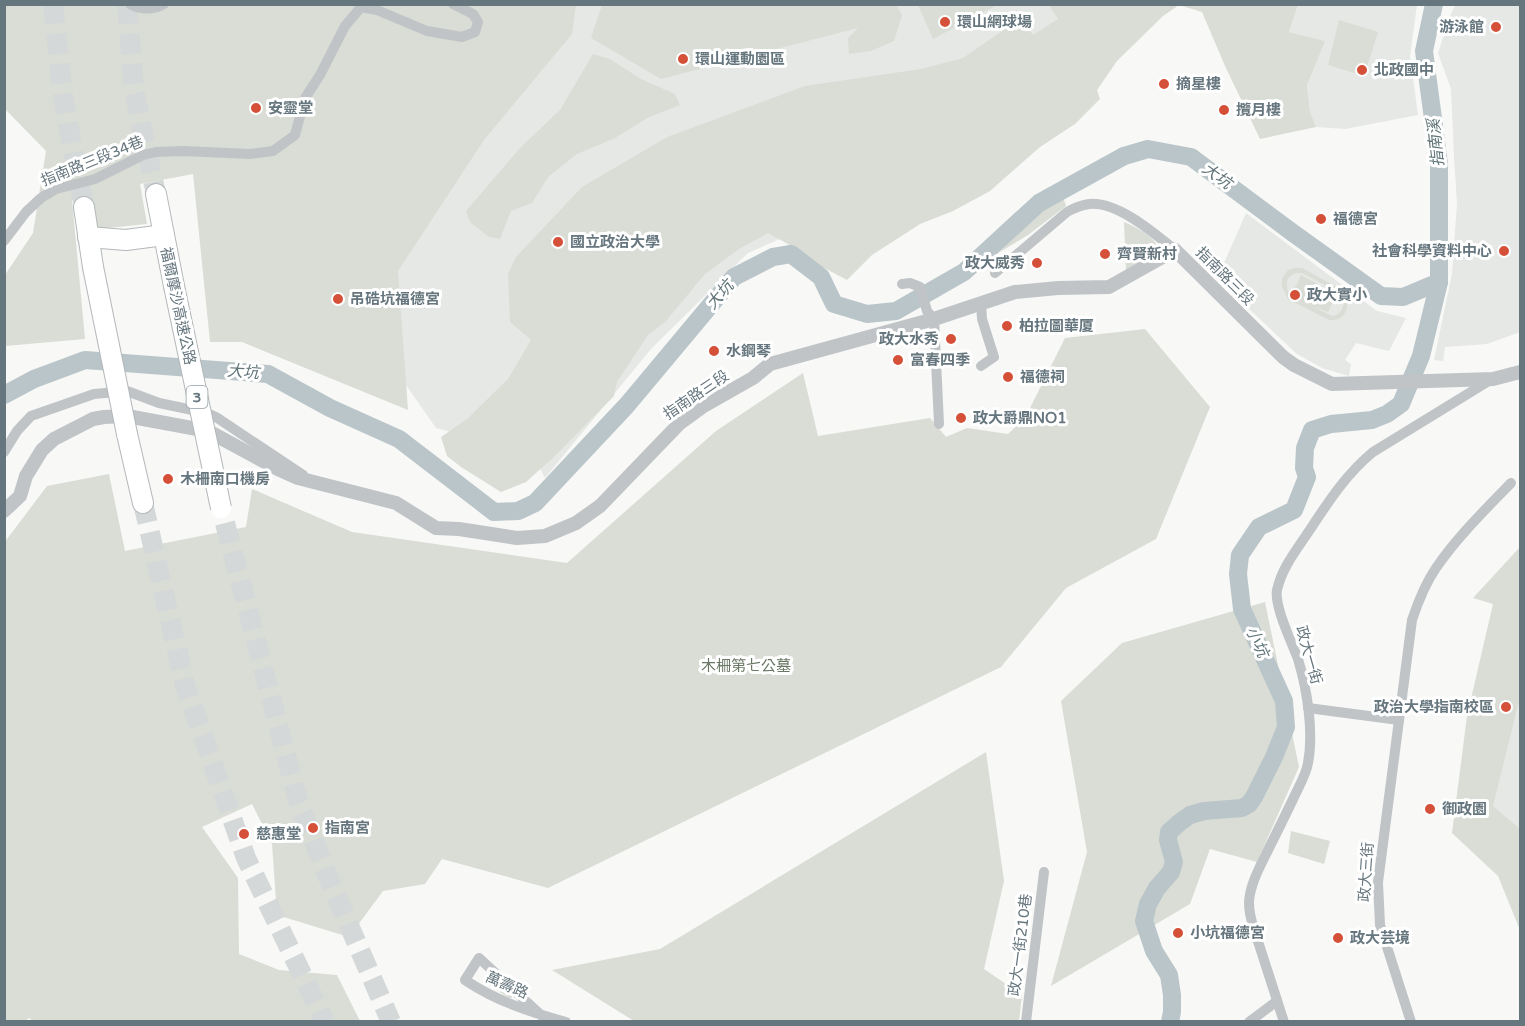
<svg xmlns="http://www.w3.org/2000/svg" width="1525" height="1026" font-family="'Varela Round','Noto Sans TC',sans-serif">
<rect width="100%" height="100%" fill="#f8f8f6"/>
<g fill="#e6e8e6">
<polygon points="141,5 1141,5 793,233 748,253 651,349 545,478 503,398 459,434 436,428"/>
<polygon points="1298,5 1417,5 1410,56 1418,115 1345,129 1316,127 1310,112 1307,85 1324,41 1289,32"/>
<polygon points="1456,5 1520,5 1520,332 1487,344 1445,347 1443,361 1434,360 1452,274 1457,203 1454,157 1451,89 1438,53 1452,11"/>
<polygon points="1246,213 1377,311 1406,318 1389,351 1356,343 1345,360 1351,364 1349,376 1322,368 1297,354 1217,279"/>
<polygon points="1520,562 1520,882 1482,808"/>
</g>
<g fill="#d9ddd5" fill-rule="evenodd">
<polygon points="896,4 902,15 894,41 871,51 849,54 848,38 858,28 661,79 591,38 602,5"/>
<polygon points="5,5 576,5 572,34 484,140 398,271 408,410 242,342 210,342 193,174 140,184 147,224 97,229 89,196 72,200 85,339 5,346 5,275 33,233 46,151 5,109"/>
<polygon points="918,5 997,5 933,39"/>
<polygon points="1049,5 1049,4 1298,5 1289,32 1325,41 1307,85 1310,112 1316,127 1260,139 1225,66 1202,12 1179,5 1163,16 1117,61 1097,90 1100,99 1075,124 1040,147 990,191 953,211 920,224 872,255 847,280 815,263 788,244 768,233 739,249 705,274 665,322 648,335 617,382 614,396 555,456 526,482 501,492 461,467 447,456 441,437 467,419 508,379 531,340 510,322 508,274 516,257 582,187 667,137 805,86 921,69 963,58 1021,18 1033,35 1058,19"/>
<polygon points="1339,20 1378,32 1364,76 1328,65"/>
<polygon points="593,54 610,59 641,79 675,94 680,105 649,117 615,138 577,154 548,177 532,203 511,211 500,239 489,237 470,222 466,211 520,148 560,110"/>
<polygon points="1062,194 1066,206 1028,235 1000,252 1031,216"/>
<path d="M1124,222C1136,227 1155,237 1160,250L1154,255L1126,272Z"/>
<path d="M1295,268H1302L1344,291C1351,304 1347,322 1329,320L1288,299L1282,287V278L1288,270ZM1296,273H1302L1338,292L1344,304C1342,310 1340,315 1332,316L1312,306L1328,312L1337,294L1301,275L1292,294H1290C1284,284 1286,277 1296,273Z"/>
<polygon points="1145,329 1210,407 1156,539 1066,588 1001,667 548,888 442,859 425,884 383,891 349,937 277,915 272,844 252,804 202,827 238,878 239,954 279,970 337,975 360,1021 32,1022 30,1018 24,1021 5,1021 4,543 47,486 109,474 125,551 246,527 252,489 352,532 567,563 716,431 803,373 818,436 930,418 946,437 967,428 1008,434 1025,418 1065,338"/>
<polygon points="1520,547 1520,697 1493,806 1520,829 1520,930 1498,876 1452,833 1467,716 1493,604 1473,598"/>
<polygon points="1265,602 1299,767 1257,862 1210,849 1190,904 1051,986 1087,852 1061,701 1122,643"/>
<polygon points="986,752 1004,881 984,969 1022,995 1019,1021 634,1021 552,970 660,949"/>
<polygon points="1291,831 1330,841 1324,864 1288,853"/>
<polygon points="489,974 491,975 512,995 512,998 509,998 486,983 484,979 485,976"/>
</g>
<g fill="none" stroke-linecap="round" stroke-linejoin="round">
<g stroke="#b9c5c9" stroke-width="18">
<polyline points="4,395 34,379 85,360 268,374 330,408 399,439 494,512 518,511 535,503 627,405 734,277 773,257 791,254 821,277 834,304 867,314 896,311 964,272 1039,203 1124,156 1148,149 1191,157 1293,233 1381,296 1403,297 1439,282"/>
<polyline points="1170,1022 1172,1012 1172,995 1169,975 1154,951 1144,921 1148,904 1157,888 1171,872 1174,862 1168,840 1169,832 1179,823 1190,815 1204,811 1242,808 1249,804 1254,797 1274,757 1286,727 1284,701 1242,609 1238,574 1240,555 1259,527 1294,510 1307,477 1304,468 1305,448 1312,430 1331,424 1372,420 1387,414 1401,404 1421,356 1439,282 1439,164 1424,51 1434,4"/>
</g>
<g stroke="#d4d8d8" stroke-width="20" stroke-dasharray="20 10" stroke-linecap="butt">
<polyline points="53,4 63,97 84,207"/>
<polyline points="127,4 134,90 156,194"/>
<polyline points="143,503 185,685 246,858 325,1022"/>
<polyline points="225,523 298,801 329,879 391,1022"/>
</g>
<defs>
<g id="motorway">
<polyline points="156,194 174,286"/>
<polyline points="84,207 93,267"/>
<polyline points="88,237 126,240 164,235"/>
<polyline points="127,434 143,503"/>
</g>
</defs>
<use href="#motorway" stroke="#b3b8ba" stroke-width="22"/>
<g stroke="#c0c4c7" stroke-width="10">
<path d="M130,4C140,10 154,10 164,4"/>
<polyline points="4,241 26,212 41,198 56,189 95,179 143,155 156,152 184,151 250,154 273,151 295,135 305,98 320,75 345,26 361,7 377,10 427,31 462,37 475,32 478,22 473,14 453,4"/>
<path d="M995,273L1067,212C1074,208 1082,205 1089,204C1117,201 1154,233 1175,250"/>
<polyline points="902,284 910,283 920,287 927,311 934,319 939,424"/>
<polyline points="981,303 982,319 994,357 981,366"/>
<polyline points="4,452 17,431 31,416 94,394 127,391 159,403 207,413 216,417 303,475"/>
<polyline points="1308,708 1399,720"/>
<path d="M542,1016L479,958L465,980C496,1001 530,1012 566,1022"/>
<polyline points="1026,1022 1044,872"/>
<polyline points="1249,1022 1277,1001"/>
<path d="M1284,1022L1254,929C1251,920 1249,911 1249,902C1250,883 1262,863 1270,846C1278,830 1286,814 1294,797C1299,786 1306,775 1308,763C1314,732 1307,689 1298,659C1292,643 1274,606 1277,590C1282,568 1295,552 1307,534C1327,504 1345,475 1373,452L1492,379"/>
<path d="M1411,1022L1380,925L1378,882L1412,620C1418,602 1425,584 1436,568C1457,537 1485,510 1511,483"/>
</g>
<polyline stroke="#c0c4c7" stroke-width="14" points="4,511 20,496 26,476 42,450 54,439 93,419 104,417 127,416 208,431 278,469 298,478 396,503 436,528 459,529 517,538 545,536 576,523 600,506 680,423 702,407 753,378 770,364 934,319 1015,292 1058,288 1109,287 1175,250 1283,357 1294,365 1332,384 1493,379 1520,372"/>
<use href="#motorway" stroke="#fff" stroke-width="20"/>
<defs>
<g id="motorway-bridge">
<polyline points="93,267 127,434"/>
<polyline points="174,286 221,508"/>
</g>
</defs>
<use href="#motorway-bridge" stroke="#b3b8ba" stroke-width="22" stroke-linecap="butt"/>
<use href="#motorway-bridge" stroke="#fff" stroke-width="20"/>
</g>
<g fill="#d55039" stroke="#fff" stroke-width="2">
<circle cx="945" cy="22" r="6"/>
<circle cx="1496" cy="27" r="6"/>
<circle cx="683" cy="59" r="6"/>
<circle cx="1362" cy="70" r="6"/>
<circle cx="1164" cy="84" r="6"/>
<circle cx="256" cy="108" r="6"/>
<circle cx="1224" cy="110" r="6"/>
<circle cx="1321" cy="219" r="6"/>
<circle cx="558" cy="242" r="6"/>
<circle cx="1504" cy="251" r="6"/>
<circle cx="1105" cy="254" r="6"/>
<circle cx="1037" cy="263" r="6"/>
<circle cx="1295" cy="295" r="6"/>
<circle cx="338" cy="299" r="6"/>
<circle cx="1007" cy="326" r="6"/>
<circle cx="951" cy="339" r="6"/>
<circle cx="714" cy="351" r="6"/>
<circle cx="898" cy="360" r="6"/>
<circle cx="1008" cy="377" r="6"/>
<circle cx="961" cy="418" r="6"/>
<circle cx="168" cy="479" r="6"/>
<circle cx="1506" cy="707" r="6"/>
<circle cx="1430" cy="809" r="6"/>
<circle cx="313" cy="828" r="6"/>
<circle cx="244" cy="834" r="6"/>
<circle cx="1178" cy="933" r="6"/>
<circle cx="1338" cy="938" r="6"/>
</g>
<g text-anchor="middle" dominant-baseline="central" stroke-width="6" stroke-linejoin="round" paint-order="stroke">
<rect fill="#fff" stroke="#949fa5" stroke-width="1.5" x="186.5" y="386" width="21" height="22" rx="4.5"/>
<g font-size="14" font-weight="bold" fill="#66767e">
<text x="197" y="397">3</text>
</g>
<g font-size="15" font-weight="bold" fill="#66767e" stroke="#fff" text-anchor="start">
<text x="957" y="22">環山網球場</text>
<text x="1484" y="27" text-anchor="end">游泳館</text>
<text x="695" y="59">環山運動園區</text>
<text x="1374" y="70">北政國中</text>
<text x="1176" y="84">摘星樓</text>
<text x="268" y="108">安靈堂</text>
<text x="1236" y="110">攬月樓</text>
<text x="1333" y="219">福德宮</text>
<text x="570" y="242">國立政治大學</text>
<text x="1492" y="251" text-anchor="end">社會科學資料中心</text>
<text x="1117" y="254">齊賢新村</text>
<text x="1025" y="263" text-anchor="end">政大威秀</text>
<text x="1307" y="295">政大實小</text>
<text x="350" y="299">吊硞坑福德宮</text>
<text x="1019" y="326">柏拉圖華厦</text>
<text x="939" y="339" text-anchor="end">政大水秀</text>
<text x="726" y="351">水鋼琴</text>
<text x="910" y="360">富春四季</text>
<text x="1020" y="377">福德祠</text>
<text x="973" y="418">政大爵鼎NO1</text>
<text x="180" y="479">木柵南口機房</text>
<text x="1494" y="707" text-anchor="end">政治大學指南校區</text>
<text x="1442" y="809">御政園</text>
<text x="325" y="828">指南宮</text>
<text x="256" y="834">慈惠堂</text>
<text x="1190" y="933">小坑福德宮</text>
<text x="1350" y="938">政大芸境</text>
</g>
<g font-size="15" fill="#66767e" stroke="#fff">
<text transform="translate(92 161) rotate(-22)">指南路三段34巷</text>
<text transform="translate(1225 276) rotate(45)">指南路三段</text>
<text transform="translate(178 306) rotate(78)">福爾摩沙高速公路</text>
<text transform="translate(696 395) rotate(-34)">指南路三段</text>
<text transform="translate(1309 655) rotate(74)">政大一街</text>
<text transform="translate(1366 872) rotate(-86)">政大三街</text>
<text transform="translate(1020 945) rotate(-83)">政大一街210巷</text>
<text transform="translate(507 985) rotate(24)">萬壽路</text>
</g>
<g font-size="15" fill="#697764" stroke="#fff">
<text x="746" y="666">木柵第七公墓</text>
</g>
<g font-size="16" font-style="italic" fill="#607478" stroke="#fff">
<text transform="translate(1436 143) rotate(-96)">指南溪</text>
<text transform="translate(1217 176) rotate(36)">大坑</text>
<text transform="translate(720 295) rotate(-49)">大坑</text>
<text transform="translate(243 372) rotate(4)">大坑</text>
<text transform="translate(1257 642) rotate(65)">小坑</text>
</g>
</g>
<rect width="1525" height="1026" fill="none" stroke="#66767e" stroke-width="12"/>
</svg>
